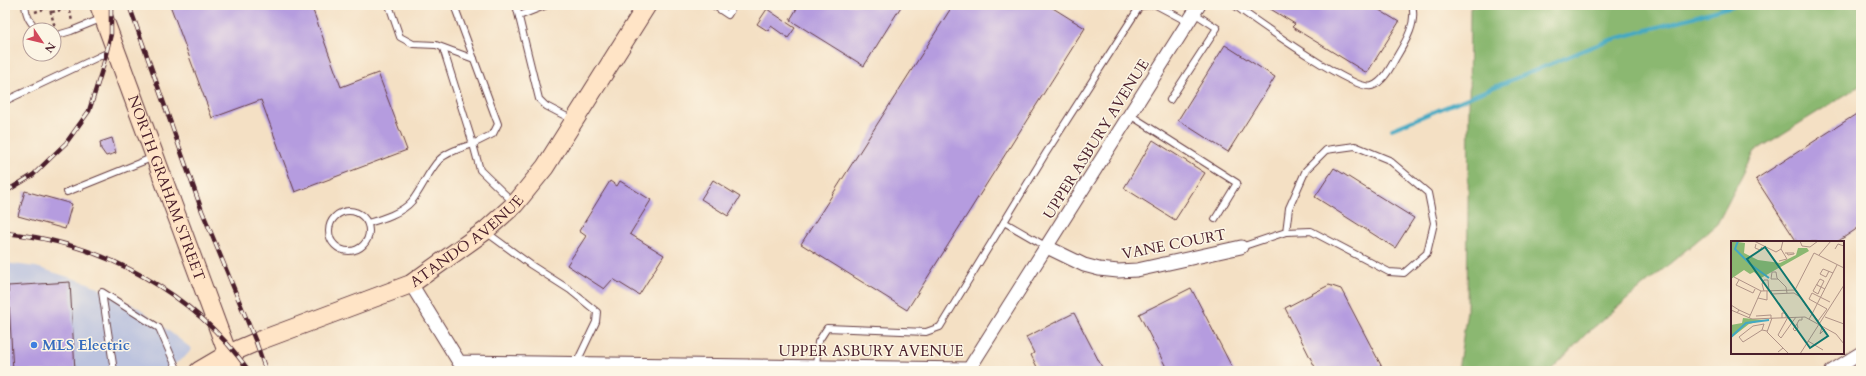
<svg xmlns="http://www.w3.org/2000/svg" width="1866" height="376" font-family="Cardo,serif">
<rect width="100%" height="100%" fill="#fcf5e5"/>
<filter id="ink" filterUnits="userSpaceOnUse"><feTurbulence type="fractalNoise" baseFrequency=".025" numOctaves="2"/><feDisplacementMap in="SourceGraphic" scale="8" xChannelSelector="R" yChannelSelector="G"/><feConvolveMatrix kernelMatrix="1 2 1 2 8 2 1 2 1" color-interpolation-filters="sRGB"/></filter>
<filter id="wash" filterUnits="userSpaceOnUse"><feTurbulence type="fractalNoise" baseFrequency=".012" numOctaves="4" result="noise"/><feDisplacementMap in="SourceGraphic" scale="16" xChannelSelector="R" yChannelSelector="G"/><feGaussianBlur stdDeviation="0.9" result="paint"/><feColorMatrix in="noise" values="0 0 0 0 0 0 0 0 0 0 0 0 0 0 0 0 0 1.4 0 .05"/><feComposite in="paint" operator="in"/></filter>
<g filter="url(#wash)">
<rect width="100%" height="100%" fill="#f4e0c4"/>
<polygon fill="#bcc3de" points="5,263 36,267 88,283 139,308 192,349 184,358 163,371 5,371"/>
<polygon fill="#8bb871" stroke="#6a6c4e" points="1483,5 1861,5 1861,85 1755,151 1717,224 1587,333 1550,371 1458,371 1467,310 1470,8"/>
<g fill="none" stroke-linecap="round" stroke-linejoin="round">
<polyline stroke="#43a9c3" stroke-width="4" points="1392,129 1604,42 1736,5"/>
</g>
<g id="blocks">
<g fill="#b59cdf">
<polygon points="170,5 311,5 341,87 378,73 407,150 295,192 261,100 212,118"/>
<polygon points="799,5 902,5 864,66 790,20"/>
<polygon points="953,5 1048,5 1085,28 907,310 801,244"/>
<polygon points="1264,5 1371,5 1399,22 1367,73 1292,27 1295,24"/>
<polygon points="767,9 795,28 788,38 771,26 768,31 757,24"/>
<polygon points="1225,45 1275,77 1228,152 1178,120"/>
<polygon points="1861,111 1861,226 1837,242 1797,242 1756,179"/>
<polygon points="112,138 116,153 106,156 101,149 100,142"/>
<polygon points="1153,140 1205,173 1175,220 1124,188"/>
<polygon points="1334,168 1414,218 1395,248 1315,197"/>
<polygon points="713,180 740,197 728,216 701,199"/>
<polygon points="610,181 617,186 620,181 651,200 630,234 664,255 639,295 613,279 604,289 567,265 586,236 579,231"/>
<polygon points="25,191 72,204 65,229 18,216"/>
<polygon points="70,282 75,371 13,371 8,286"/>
<polygon points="1329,285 1341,289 1384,371 1317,371 1285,308"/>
<polygon points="1191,288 1234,371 1168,371 1139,314"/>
<polygon points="1074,313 1104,371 1039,371 1031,355 1034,353 1026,337"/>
</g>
</g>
</g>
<g filter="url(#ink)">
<use href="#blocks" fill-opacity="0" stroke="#643c42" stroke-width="1"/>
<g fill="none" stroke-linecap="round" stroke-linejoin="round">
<defs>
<g id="lane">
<path d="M25,5C26,16 30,24 39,30"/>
<polyline points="389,5 400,37 413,44 436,45 474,59"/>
<polyline points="454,5 498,124 493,134 473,144 480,170 514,203"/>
<polyline points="516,5 539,99 546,106 573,120"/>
<polyline points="713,5 728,15 734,5"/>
<polyline points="1156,5 1188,22"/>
<path d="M1234,5C1254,19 1354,92 1372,86C1384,82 1391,66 1397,56C1406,41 1417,23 1412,5"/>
<polyline points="519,16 547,5"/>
<polyline points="54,36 71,31 103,18"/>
<polyline points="1170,100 1217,28 1194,13"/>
<polyline points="5,101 113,50"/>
<polyline points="1130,115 1237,183 1215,219"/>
<polyline points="67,192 154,157"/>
<circle cx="349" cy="231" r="20"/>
<polyline points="1004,222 1047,247"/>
<path d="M368,223C382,219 402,213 412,201C422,188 428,172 439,160C448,151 462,148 473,144L443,48"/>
<polyline points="486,232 531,265 570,290 597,312 596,322 576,364"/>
<polyline points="1241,247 1286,232 1311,231 1389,272 1404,273 1427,253 1434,223 1428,193 1389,160 1355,146 1326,150 1306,170 1289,208 1286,232"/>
<polyline points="816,367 818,342 827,328 926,332 940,327 1046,153 1140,6 1150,5"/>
<polyline points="114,371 102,292 159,328 178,371"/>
</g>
<g id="street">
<polyline points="1047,247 1084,265 1099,269 1118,271 1137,270 1241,247"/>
<polyline points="411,284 459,362 969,369 1199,5"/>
<polyline points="1832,371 1861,353"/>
</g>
<g id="secondary">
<path id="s1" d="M99,5L234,371"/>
<path id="s2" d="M199,371L228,354L256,342L411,284L485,231L515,204L545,167L647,5"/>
</g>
</defs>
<use href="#lane" stroke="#643c42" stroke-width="8"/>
<use href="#street" stroke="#643c42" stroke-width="15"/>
<use href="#secondary" stroke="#643c42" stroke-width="20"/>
<g stroke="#643c42" stroke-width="2.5" stroke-dasharray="3 3" stroke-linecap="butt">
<polyline points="49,5 55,28"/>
<polyline points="69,5 72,22"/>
<polyline points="35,12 50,7"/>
<polyline points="52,12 70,8"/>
</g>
<use href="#lane" stroke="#fff" stroke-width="6"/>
<use href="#street" stroke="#fff" stroke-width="13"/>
<use href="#secondary" stroke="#ffe4c6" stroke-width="18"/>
<defs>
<g id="rail">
<polyline points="129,5 202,211 256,342 266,371"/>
<polyline points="5,192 33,175 66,143 89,111 102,70 111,34 111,5"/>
<path d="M5,233C101,242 193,292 249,371"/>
</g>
</defs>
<use href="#rail" stroke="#4a1f2b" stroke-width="4.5"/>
<use href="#rail" stroke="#fcf5e5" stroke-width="3" stroke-dasharray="9" stroke-linecap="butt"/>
</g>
</g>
<circle fill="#3f7fe0" stroke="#fcf5e5" stroke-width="1.5" cx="34" cy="345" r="4"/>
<g text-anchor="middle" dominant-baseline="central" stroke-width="3" stroke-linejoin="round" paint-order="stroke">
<g font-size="15" fill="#4a1f2b" stroke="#fcf5e5">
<text transform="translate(1096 139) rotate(-58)">UPPER ASBURY AVENUE</text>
<text stroke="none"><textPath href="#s1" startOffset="195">NORTH GRAHAM STREET</textPath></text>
<text stroke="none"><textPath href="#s2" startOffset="300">ATANDO AVENUE</textPath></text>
<text transform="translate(1174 244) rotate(-11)">VANE COURT</text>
<text x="871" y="351">UPPER ASBURY AVENUE</text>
</g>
<g font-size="15" font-weight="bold" fill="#366cbe" stroke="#fcf5e5" text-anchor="start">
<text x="42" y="345">MLS Electric</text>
</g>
</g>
<g transform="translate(1731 241)">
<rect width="113" height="113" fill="#f4e0c4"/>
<path d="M0,0L14,2L13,12L27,19L49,22L65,14L67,7H76L78,10L30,37L23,31L19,33L13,29L0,38ZM12,77L33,79L18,83L0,97V84L11,82Z" fill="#8bb871"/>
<path fill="none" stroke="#43a9c3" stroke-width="2" d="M7,0L4,8L19,23L38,37M0,96L15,82L38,79"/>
<path fill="none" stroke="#b09387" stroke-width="1" d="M23,0L45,11L50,8L52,0M69,0L71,5L79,6L87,0M25,3L24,7L29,9L31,6M104,8L107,3L113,5M54,12H63V13L57,14L56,12M88,14L100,0M48,20L56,18L50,8M98,30L95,36L89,33L92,28L102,32M3,36L30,50L64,49L81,73L78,78M47,38H40L41,31H45L46,37L55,46L56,52M8,39L5,44L22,52L24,48M86,43L82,50L87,53L90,46L93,40L89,38L86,43V44L94,48M64,49L83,12L113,27M33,50L31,43L33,39H37L38,50M40,50L41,53L63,52L69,56M27,57L36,59V50M0,64L8,69L6,72M0,69L21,78L74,76L105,93L113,103M8,69L19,74M81,72L87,80L96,68L78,58L81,52L99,61M81,73L106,24M25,75L40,74V77M57,76L47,94L50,97L65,76M94,76L113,83M18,77L30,50M41,77L36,91L52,107M51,77V72H55V76M66,83L67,87L64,90L62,88L66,83L68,79H71V76M91,86L89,93L94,88M31,89L33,83L22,85L8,96L12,101L31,89L36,90M77,100L92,109M47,111L52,107L58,113M69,113L113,44"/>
<path fill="#0f766e" fill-opacity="0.15" stroke="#0f766e" stroke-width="2" d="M34,6L97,95L79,107L16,18Z"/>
<rect width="113" height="113" fill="none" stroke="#4a1f2b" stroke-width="2"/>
</g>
<rect width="1866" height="376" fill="none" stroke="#fcf5e5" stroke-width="20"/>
<g transform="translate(42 42) rotate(125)"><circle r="19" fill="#fcf5e5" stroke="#b59f9b"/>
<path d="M0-3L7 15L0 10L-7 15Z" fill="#d1495b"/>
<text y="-6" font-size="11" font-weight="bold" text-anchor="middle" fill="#4a1f2b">N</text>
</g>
</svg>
